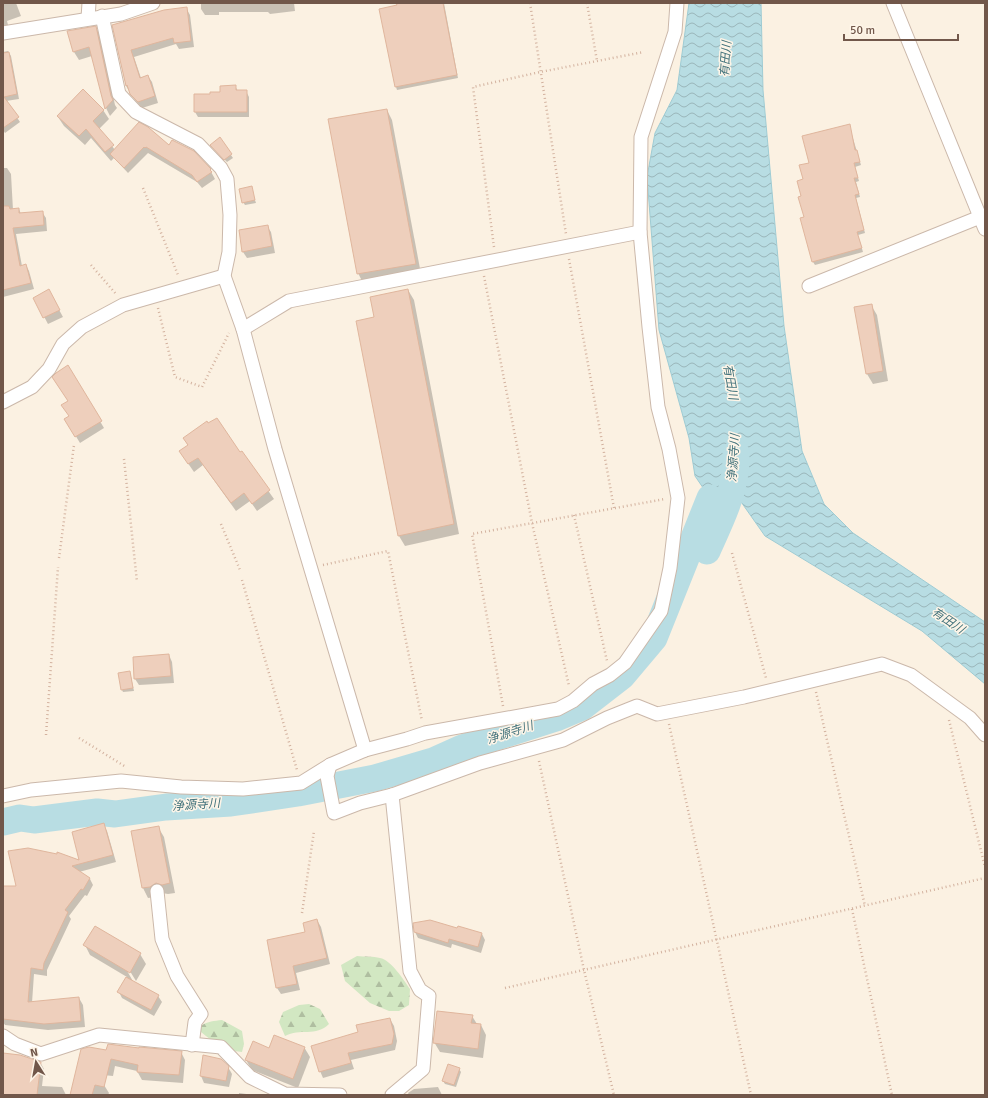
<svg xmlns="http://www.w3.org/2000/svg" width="988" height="1098" font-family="Signika,'Noto Sans JP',sans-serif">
<defs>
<pattern id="forest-firs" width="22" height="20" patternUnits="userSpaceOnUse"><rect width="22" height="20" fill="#d2e7c2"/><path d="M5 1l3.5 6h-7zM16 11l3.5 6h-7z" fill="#afbea0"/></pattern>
<pattern id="water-waves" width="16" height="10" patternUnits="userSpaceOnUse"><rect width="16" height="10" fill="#b8dde3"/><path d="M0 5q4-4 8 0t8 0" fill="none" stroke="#9ab6ba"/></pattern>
</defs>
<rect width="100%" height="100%" fill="#fbf1e2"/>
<g fill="url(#forest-firs)">
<path d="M357,956C365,957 373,956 380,958C391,960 404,980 410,989L409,1005L399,1011H389L370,1003L345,981L341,965Z"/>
<path d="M309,1004L320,1009L329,1024C316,1037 300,1028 285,1036L279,1022L283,1012L299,1005Z"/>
<path d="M222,1020L242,1031L244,1044L242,1052C227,1051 213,1042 201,1032V1026C208,1021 214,1021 222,1020Z"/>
</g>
<polygon fill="url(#water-waves)" stroke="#9fccd4" points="689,3 761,3 763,90 784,326 802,451 824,504 853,533 985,622 985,684 922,631 765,536 732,489 720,488 710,498 695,476 689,438 659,330 647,177 655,133 677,90"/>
<g fill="#0003">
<polygon points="3,3 16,3 21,16 7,21 9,29 3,30"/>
<polygon points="201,3 294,3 295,11 270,14 268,12 219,12 219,15 205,15 201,9"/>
<polygon points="397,3 444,3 458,78 397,90 396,87 381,10 398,6"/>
<polygon points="186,8 190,15 194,47 179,49 176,44 134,57 141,78 148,76 152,82 158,103 142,108 135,100 126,86 113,26"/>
<polygon points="96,27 100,36 115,105 117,108 110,116 106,108 92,56 79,60 74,52"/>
<polygon points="8,51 11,56 19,99 6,101 20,122 5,133 3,130 3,52"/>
<polygon points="235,86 238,91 246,91 249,97 249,117 198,117 195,112 211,95 221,93"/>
<polygon points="103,110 109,119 99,129 115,150 139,124 169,146 193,152 210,170 215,179 202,188 197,182 148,153 128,173 114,158 111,161 91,138 85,145 64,126 58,117"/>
<polygon points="387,110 392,120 421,274 363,283 358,273"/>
<polygon points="849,125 861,165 855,167 859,181 856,182 860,197 856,198 865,233 858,235 863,252 815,265 813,262 805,217 802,197 804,180 810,163"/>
<polygon points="220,139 233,158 227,162 213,148"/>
<polygon points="3,168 7,168 11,174 13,210 19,209 21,214 42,212 46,218 47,231 16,234 22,266 26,265 29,271 34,289 3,297"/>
<polygon points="251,188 256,203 245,205 243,202"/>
<polygon points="267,226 271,232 275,253 247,258 243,252 240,231"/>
<polygon points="408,290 414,300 459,534 405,546 399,536 357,322 375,318"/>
<polygon points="52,297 63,317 48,324 34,298"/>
<polygon points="871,305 877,315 888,381 873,384 867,374 856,308"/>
<polygon points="68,367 104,428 80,443 66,420 70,417"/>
<polygon points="184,438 240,453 241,452 274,499 257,511 250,501 236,511 203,465 194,472 185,459 188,446"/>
<polygon points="169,655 172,662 174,683 139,685 135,679"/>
<polygon points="130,672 134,691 123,692 122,690"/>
<polygon points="103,824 107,831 116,862 79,872 90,879 93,885 87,896 85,895 69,916 71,919 47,970 47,976 34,974 32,1003 79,998 83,1005 85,1027 48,1030 5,1025 3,1022 3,887 18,887 81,861"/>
<polygon points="158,827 164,837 175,893 168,894 162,893 156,897 148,898 143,888 132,832"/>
<polygon points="317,920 321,927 330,964 296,973 300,990 281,994 277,988 268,941 306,933"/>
<polygon points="458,930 482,934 485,940 481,953 452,944 451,948 418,938 415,932"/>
<polygon points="85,945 140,954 146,964 136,981 128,968 126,969 134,983 158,996 162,1002 154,1016 122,998 119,992 127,977 90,955"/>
<polygon points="472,1016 477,1024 481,1025 486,1035 483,1058 440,1052 434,1042"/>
<polygon points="390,1019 394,1026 397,1041 395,1050 351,1060 354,1069 323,1078 320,1071 359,1033"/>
<polygon points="304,1047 310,1057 298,1088 252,1070 246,1060"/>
<polygon points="107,1052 181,1052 185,1060 183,1083 142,1080 137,1071 115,1066 113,1076 83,1073"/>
<polygon points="3,1054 40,1062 44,1069 42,1086 62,1087 66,1095 3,1095"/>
<polygon points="204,1057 228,1067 232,1074 229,1087 204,1083 201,1076"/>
<polygon points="459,1069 461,1072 456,1087 445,1084 443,1081"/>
<polygon points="75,1078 104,1085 109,1093 108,1095 71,1095"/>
<polygon points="438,1087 442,1095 409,1095 408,1093 414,1089"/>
<polygon points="239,1093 254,1095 239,1095"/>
</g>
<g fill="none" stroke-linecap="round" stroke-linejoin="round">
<path stroke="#b8dde3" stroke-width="27" d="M3,822L20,818L34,820L97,812L115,814L166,807L231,803L298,793L375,778L433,761L462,748L556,718L582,707L622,676L654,638L710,498L707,551C718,526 732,499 735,472C736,466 736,459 736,453"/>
</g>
<g fill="#eecfbc" stroke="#e0b69d">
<polygon points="396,3 443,3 457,75 395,87 379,9 397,5"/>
<polygon points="187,7 191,41 174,43 173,38 131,50 140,78 148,75 155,96 138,102 130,94 127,85 126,86 112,25 164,10"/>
<polygon points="96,26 111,96 113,100 105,109 89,47 73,52 67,31"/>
<polygon points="9,52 17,94 4,97 19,117 3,128 3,53"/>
<polygon points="236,85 236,90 247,90 247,112 194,112 194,94 210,94 210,92 220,92 220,86"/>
<polygon points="83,89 104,110 93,121 114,145 105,152 86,129 79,136 57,116"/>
<polygon points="387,109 416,264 357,274 328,119"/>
<polygon points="139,122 148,127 169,145 172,140 194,151 211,169 210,170 212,172 197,182 192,175 146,147 145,148 144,147 124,168 110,154"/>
<polygon points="850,124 855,150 857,150 860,162 854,163 858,178 854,178 859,194 855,195 864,230 857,232 862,248 812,262 800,218 804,217 798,197 801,196 797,181 803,179 799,165 809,163 802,136"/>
<polygon points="220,137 232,154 224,160 210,145"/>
<polygon points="252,186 255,200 242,203 239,189"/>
<polygon points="3,206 9,206 10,209 19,208 19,213 43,211 44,225 13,228 20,266 26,264 31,283 3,290"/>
<polygon points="268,225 272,246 242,252 239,230"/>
<polygon points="49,289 60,310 43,318 33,298"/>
<polygon points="408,289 454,524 398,536 356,321 374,317 370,297"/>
<polygon points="872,304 883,371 866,374 854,307"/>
<polygon points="68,365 102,421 75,437 64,419 69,416 61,405 68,401 52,377 56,373"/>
<polygon points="217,418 240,452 242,451 270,490 252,504 244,493 231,503 198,458 188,464 179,451 188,445 183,438 207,421 208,423"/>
<polygon points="169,654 171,676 134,679 133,657"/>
<polygon points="130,671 133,688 121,690 118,673"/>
<polygon points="104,823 113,855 72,866 90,878 83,890 81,889 65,910 68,912 44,963 43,970 31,968 28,1002 79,997 81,1021 44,1024 3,1019 3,886 16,886 8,851 28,848 57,854 57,852 79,860 72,832"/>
<polygon points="159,826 170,883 162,885 156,883 150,887 142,888 131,831"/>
<polygon points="317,919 327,958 293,966 297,984 276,988 267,940 305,932 303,923"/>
<polygon points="430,920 457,928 458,926 482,933 478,947 449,939 448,943 414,932 413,923"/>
<polygon points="95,926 141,953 130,973 83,945"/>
<polygon points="126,977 159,995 151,1010 117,992"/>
<polygon points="437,1011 473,1015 471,1023 481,1024 478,1049 433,1043"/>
<polygon points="390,1018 394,1034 392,1044 348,1053 351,1063 319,1072 311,1046 358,1032 356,1025"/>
<polygon points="274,1035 305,1047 293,1079 245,1060 253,1041 269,1048"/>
<polygon points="108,1044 139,1048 139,1047 182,1051 179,1075 137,1072 138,1065 111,1059 104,1087 95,1085 92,1095 70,1095 81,1049 89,1047 106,1050"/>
<polygon points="3,1053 20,1055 41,1062 37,1095 3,1095"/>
<polygon points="203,1055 221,1059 229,1066 226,1081 200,1076"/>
<polygon points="448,1064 460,1068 454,1085 442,1081"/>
</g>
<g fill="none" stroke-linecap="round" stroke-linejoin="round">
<defs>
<g id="minor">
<polyline points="893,3 985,229"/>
<polyline points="102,16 119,94 136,112 198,144 221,168 227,179 230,215 229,252 224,276 243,329 275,449 365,750"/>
<polyline points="88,18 89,3"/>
<polyline points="3,33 121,14 153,3"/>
<polyline points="809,286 985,215"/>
<polyline points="243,329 289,301 640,232"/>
<polyline points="3,402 32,387 49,369 63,344 82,327 123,305 224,276"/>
<polyline points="330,765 327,776 334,813 360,803 392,795 480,763 563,740 607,718 637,706 657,714 744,697 882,664 911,675 970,718 985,735"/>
<polyline points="3,796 31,790 121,781 181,787 243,789 301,783 330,765 365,750 407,739 425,733 558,709 573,701 593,684 610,675 625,663 661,611 670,568 678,498 669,449 658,407 649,327 640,232 641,137 675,32 677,3"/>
<polyline points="157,891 162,939 177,976 201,1014 195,1022 192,1045"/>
<polyline points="3,1036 15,1044 41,1054 99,1035 221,1047 250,1077 285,1094 340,1095"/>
<polyline points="392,1095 423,1069 429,996 420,990 410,971 392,795"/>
</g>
</defs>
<use href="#minor" stroke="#cbb8aa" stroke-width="15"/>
<g stroke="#d3b29f" stroke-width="2.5" stroke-dasharray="1 3" stroke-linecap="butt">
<polyline points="530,3 566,234"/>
<polyline points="587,3 597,61"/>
<polyline points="143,188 178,275"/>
<polyline points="494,247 473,87 540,72 644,52"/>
<polyline points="569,259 614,508"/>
<polyline points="91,265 116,294"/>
<polyline points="484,276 532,523 569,686"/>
<polyline points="158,308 175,377 202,387 229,333"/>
<polyline points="124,459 137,582"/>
<polyline points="574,515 607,661"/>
<polyline points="221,524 240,570"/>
<polyline points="732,553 766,678"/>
<polyline points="59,558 74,445"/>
<polyline points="323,565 388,551 422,721"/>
<polyline points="242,580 297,770"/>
<polyline points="816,692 865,906"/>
<polyline points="503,706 472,534 665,499"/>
<polyline points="949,720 985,867"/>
<polyline points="669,724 751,1095"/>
<polyline points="46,735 58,567"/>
<polyline points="79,738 126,767"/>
<polyline points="539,761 584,970 614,1095"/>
<polyline points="852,909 892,1095"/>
<polyline points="302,913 314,831"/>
<polyline points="505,988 985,878"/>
</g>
<use href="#minor" stroke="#fff" stroke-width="13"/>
</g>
<g text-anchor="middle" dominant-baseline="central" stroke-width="3" stroke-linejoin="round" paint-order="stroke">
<g font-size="12" font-style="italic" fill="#43737c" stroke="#fef5e8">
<text transform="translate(726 59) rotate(-86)">有田川</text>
<text transform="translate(730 382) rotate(80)">有田川</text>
<text transform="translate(734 458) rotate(-86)">浄源寺川</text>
<text transform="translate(948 621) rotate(34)">有田川</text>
<text transform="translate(510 733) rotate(-18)">浄源寺川</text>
<text transform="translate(196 805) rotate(-4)">浄源寺川</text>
</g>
</g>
<rect width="988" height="1098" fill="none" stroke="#71574a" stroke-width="8"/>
<g transform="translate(36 1062) rotate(349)" stroke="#fef5e8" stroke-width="3" paint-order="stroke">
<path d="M0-3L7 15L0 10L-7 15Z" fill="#71574a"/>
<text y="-6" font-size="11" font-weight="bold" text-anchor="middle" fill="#71574a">N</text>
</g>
<path d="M844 34v6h114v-6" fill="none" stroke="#71574a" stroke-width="2"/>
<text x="850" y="34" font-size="12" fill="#71574a" stroke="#fef5e8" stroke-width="3" paint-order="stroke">50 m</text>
</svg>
